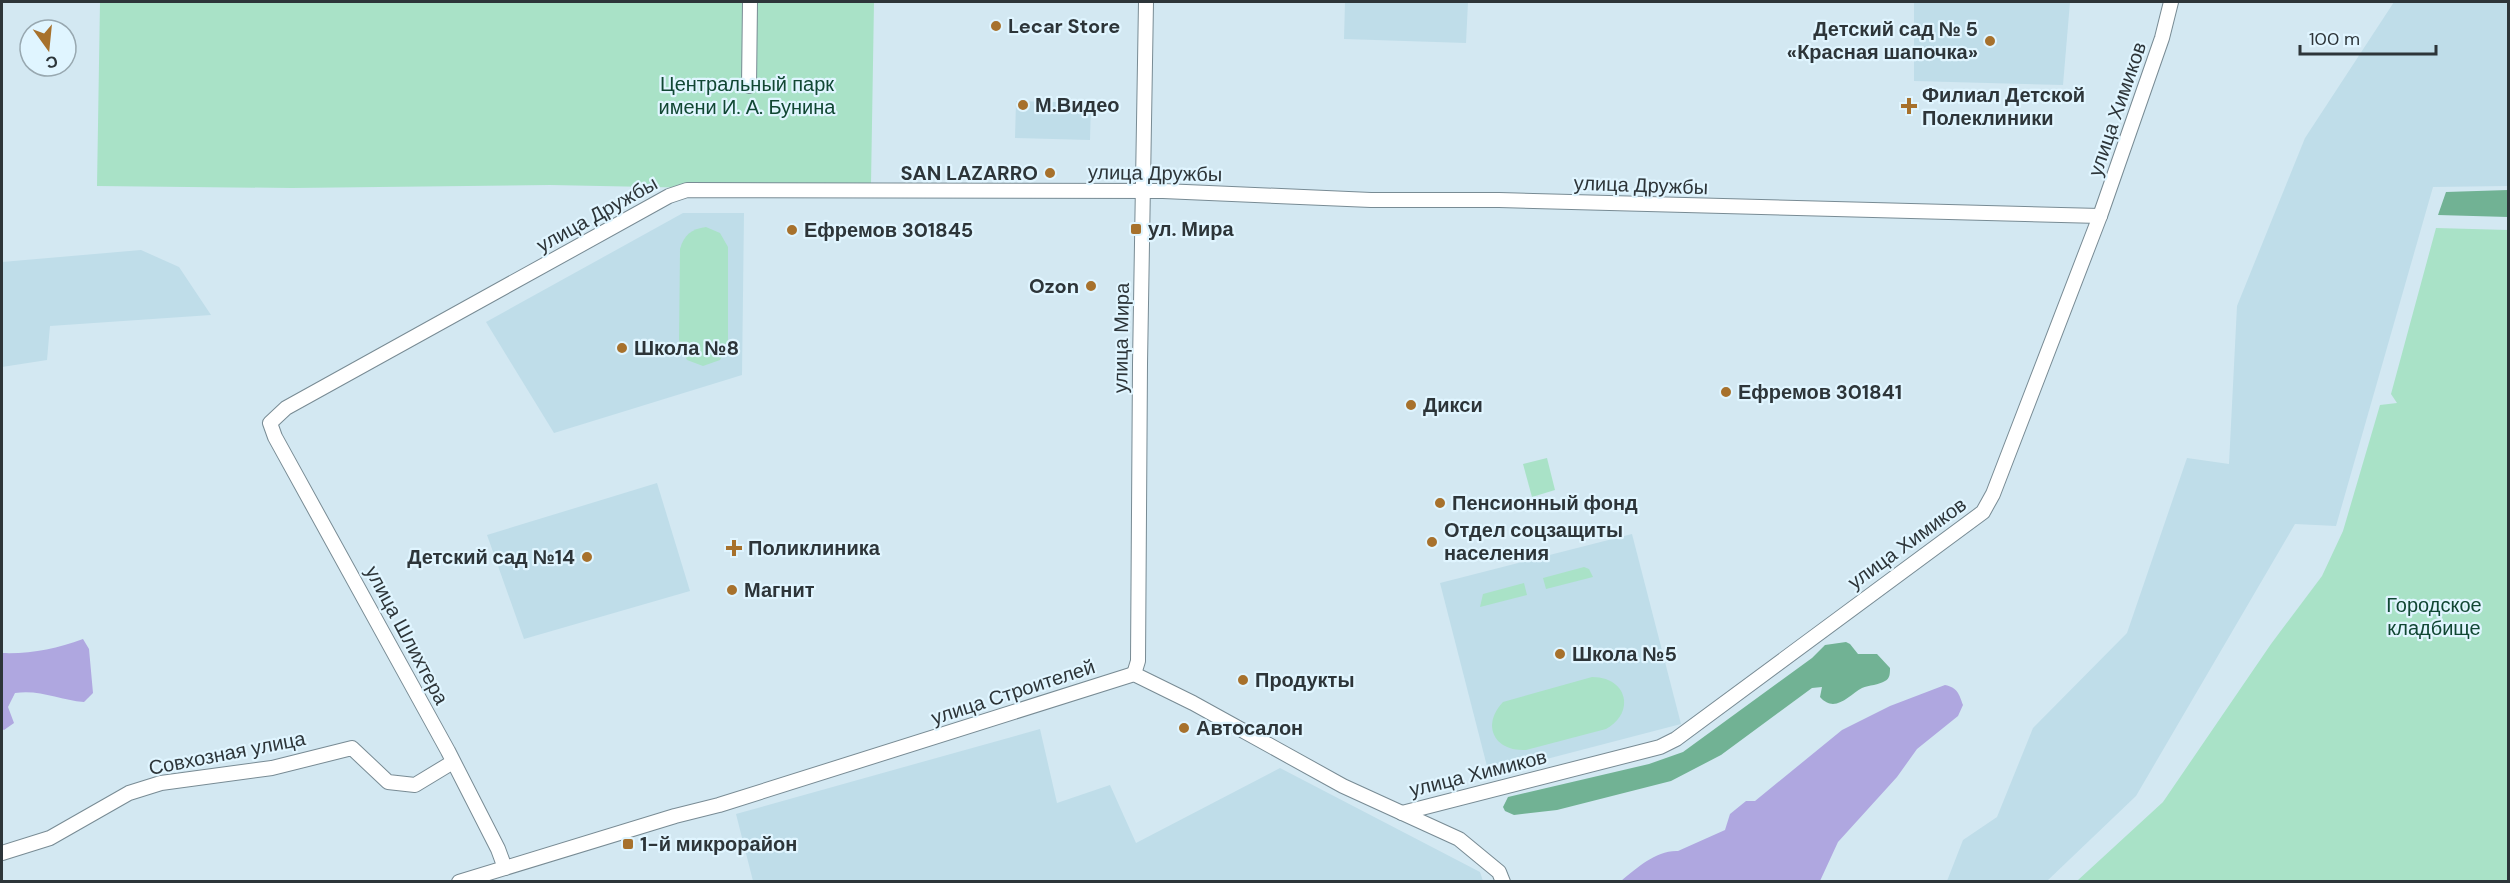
<svg xmlns="http://www.w3.org/2000/svg" width="2510" height="883" font-family="'DM Sans',sans-serif">
<rect width="100%" height="100%" fill="#d3e8f2"/>
<g fill="#bfdde9">
<polygon points="1345,2 1468,2 1466,43 1344,39"/>
<polygon points="1914,2 2070,2 2063,85 1914,81"/>
<polygon points="2394,2 2508,2 2508,186 2433,187 2336,526 2295,524 2136,796 2047,881 1947,881 1963,840 1997,817 2033,728 2127,633 2187,458 2229,464 2237,306 2305,138"/>
<polygon points="1016,101 1091,103 1090,140 1015,138"/>
<polygon points="683,213 744,213 742,375 554,433 486,322"/>
<polygon points="141,250 179,267 211,315 50,326 47,360 2,367 2,262"/>
<polygon points="657,483 690,591 524,639 487,535"/>
<polygon points="1632,534 1681,724 1489,774 1440,583"/>
<polygon points="1040,729 1057,803 1110,785 1136,843 1280,768 1480,872 1483,881 753,881 736,814"/>
</g>
<g fill="#a9e2c7">
<polygon points="100,2 874,2 871,184 796,190 550,185 292,188 97,186"/>
<path d="M706,227L720,233L728,247V345L720,360L703,366L687,360L679,344L680,249C684,235 691,229 706,227Z"/>
<polygon points="2436,228 2508,230 2508,881 2077,881 2163,802 2271,644 2322,576 2343,531 2380,405 2397,403 2391,394"/>
<polygon points="1547,458 1555,490 1532,497 1523,464"/>
<polygon points="1584,567 1589,569 1593,577 1546,589 1543,578"/>
<polygon points="1524,583 1527,595 1480,607 1483,594"/>
<path d="M1592,677C1627,677 1636,712 1606,729L1526,750C1494,752 1481,725 1503,702Z"/>
</g>
<g fill="#71b294">
<polygon points="2508,190 2508,217 2438,215 2446,192"/>
<path d="M1846,642L1850,644L1858,654H1877L1890,668C1890,673 1890,679 1885,681C1879,685 1869,685 1862,688C1849,695 1835,714 1820,697L1822,687L1812,688L1721,755L1671,781L1557,810L1514,815L1505,811L1503,807L1508,797L1649,764L1683,752L1812,658L1825,645Z"/>
</g>
<g fill="#afa7e0">
<path d="M83,639L89,649L93,693L84,702C60,700 39,689 15,693L8,707L14,723L4,730L2,729V653C31,654 56,649 83,639Z"/>
<path d="M1945,685C1958,688 1959,694 1963,705L1958,716L1917,749L1897,777L1838,842L1820,881H1621C1637,868 1656,850 1678,851L1725,830L1730,814L1746,801H1755L1842,730L1890,706Z"/>
</g>
<g fill="none" stroke-linecap="round" stroke-linejoin="round">
<defs>
<g id="minor">
<polyline points="749,86 750,2"/>
<polyline points="1134,674 1138,661 1140,364 1146,2"/>
<polyline points="1402,813 1660,747 1676,739 1983,512 1993,494 2100,216 2162,38 2171,2"/>
<polyline points="2,853 50,838 129,793 161,783 272,768 352,748 388,782 415,785 453,762"/>
<polyline points="505,868 498,849 448,751 275,437 270,423 286,408 669,196 687,190 1163,191 1371,200 1499,200 2100,216"/>
<polyline points="459,882 675,816 719,805 1134,674 1193,703 1343,786 1459,839 1499,872 1503,882"/>
</g>
</defs>
<use href="#minor" stroke="#788b94" stroke-width="16"/>
<use href="#minor" stroke="#fff" stroke-width="14"/>
</g>
<g fill="#a7712c" stroke="#e0f5ff" stroke-width="2">
<circle cx="996" cy="26" r="6"/>
<circle cx="1990" cy="41" r="6"/>
<circle cx="1023" cy="105" r="6"/>
<path d="M1906 97h6v6h6v6h-6v6h-6v-6h-6v-6h6z"/>
<circle cx="1050" cy="173" r="6"/>
<rect x="1130" y="223" width="12" height="12" rx="3"/>
<circle cx="792" cy="230" r="6"/>
<circle cx="1091" cy="286" r="6"/>
<circle cx="622" cy="348" r="6"/>
<circle cx="1726" cy="392" r="6"/>
<circle cx="1411" cy="405" r="6"/>
<circle cx="1440" cy="503" r="6"/>
<circle cx="1432" cy="542" r="6"/>
<path d="M731 539h6v6h6v6h-6v6h-6v-6h-6v-6h6z"/>
<circle cx="587" cy="557" r="6"/>
<circle cx="732" cy="590" r="6"/>
<circle cx="1560" cy="654" r="6"/>
<circle cx="1243" cy="680" r="6"/>
<circle cx="1184" cy="728" r="6"/>
<rect x="622" y="838" width="12" height="12" rx="3"/>
</g>
<g text-anchor="middle" dominant-baseline="central" stroke-width="4.5" stroke-linejoin="round" paint-order="stroke">
<g font-size="20" font-weight="bold" fill="#2d3539" stroke="#e0f5ff" text-anchor="start">
<text x="1008" y="26">Lecar Store</text>
<text x="1978" y="29" text-anchor="end">Детский сад № 5<tspan x="1978" dy="23">«Красная шапочка»</tspan></text>
<text x="1922" y="95">Филиал Детской<tspan x="1922" dy="23">Полеклиники</tspan></text>
<text x="1035" y="105">М.Видео</text>
<text x="1038" y="173" text-anchor="end">SAN LAZARRO</text>
<text x="1148" y="229">ул. Мира</text>
<text x="804" y="230">Ефремов 301845</text>
<text x="1079" y="286" text-anchor="end">Ozon</text>
<text x="634" y="348">Школа №8</text>
<text x="1738" y="392">Ефремов 301841</text>
<text x="1423" y="405">Дикси</text>
<text x="1452" y="503">Пенсионный фонд</text>
<text x="1444" y="530">Отдел соцзащиты<tspan x="1444" dy="23">населения</tspan></text>
<text x="748" y="548">Поликлиника</text>
<text x="575" y="557" text-anchor="end">Детский сад №14</text>
<text x="744" y="590">Магнит</text>
<text x="1572" y="654">Школа №5</text>
<text x="1255" y="680">Продукты</text>
<text x="1196" y="728">Автосалон</text>
<text x="640" y="844">1-й микрорайон</text>
</g>
<g font-size="20" fill="#114733" stroke="#e0f5ff">
<text x="747" y="84">Центральный парк<tspan x="747" dy="23">имени И. А. Бунина</tspan></text>
<text x="2434" y="605">Городское<tspan x="2434" dy="23">кладбище</tspan></text>
</g>
<g font-size="20" fill="#2d3539" stroke="#e0f5ff">
<text transform="translate(2117 109) rotate(-71)">улица Химиков</text>
<text transform="translate(1155 173) rotate(1)">улица Дружбы</text>
<text transform="translate(1641 185) rotate(2)">улица Дружбы</text>
<text transform="translate(597 214) rotate(-29)">улица Дружбы</text>
<text transform="translate(1121 338) rotate(-89)">улица Мира</text>
<text transform="translate(1907 543) rotate(-36)">улица Химиков</text>
<text transform="translate(407 635) rotate(62)">улица Шлихтера</text>
<text transform="translate(1013 692) rotate(-18)">улица Строителей</text>
<text transform="translate(227 753) rotate(-11)">Совхозная улица</text>
<text transform="translate(1478 773) rotate(-14)">улица Химиков</text>
</g>
</g>
<rect width="2510" height="883" fill="none" stroke="#2d3539" stroke-width="6"/>
<g transform="translate(48 48) rotate(165)"><circle r="28" fill="#e0f5ff" stroke="#98a8b0" stroke-width="1.5"/>
<path d="M0-4.5L10 22L0 15L-10 22Z" fill="#a7712c"/>
<text y="-9" font-size="16" font-weight="bold" text-anchor="middle" fill="#2d3539">С</text>
</g>
<path d="M2300 45v9h136v-9" fill="none" stroke="#2d3539" stroke-width="3"/>
<text x="2309" y="45" font-size="18" fill="#2d3539" stroke="#e0f5ff" stroke-width="4.5" paint-order="stroke">100 m</text>
</svg>
